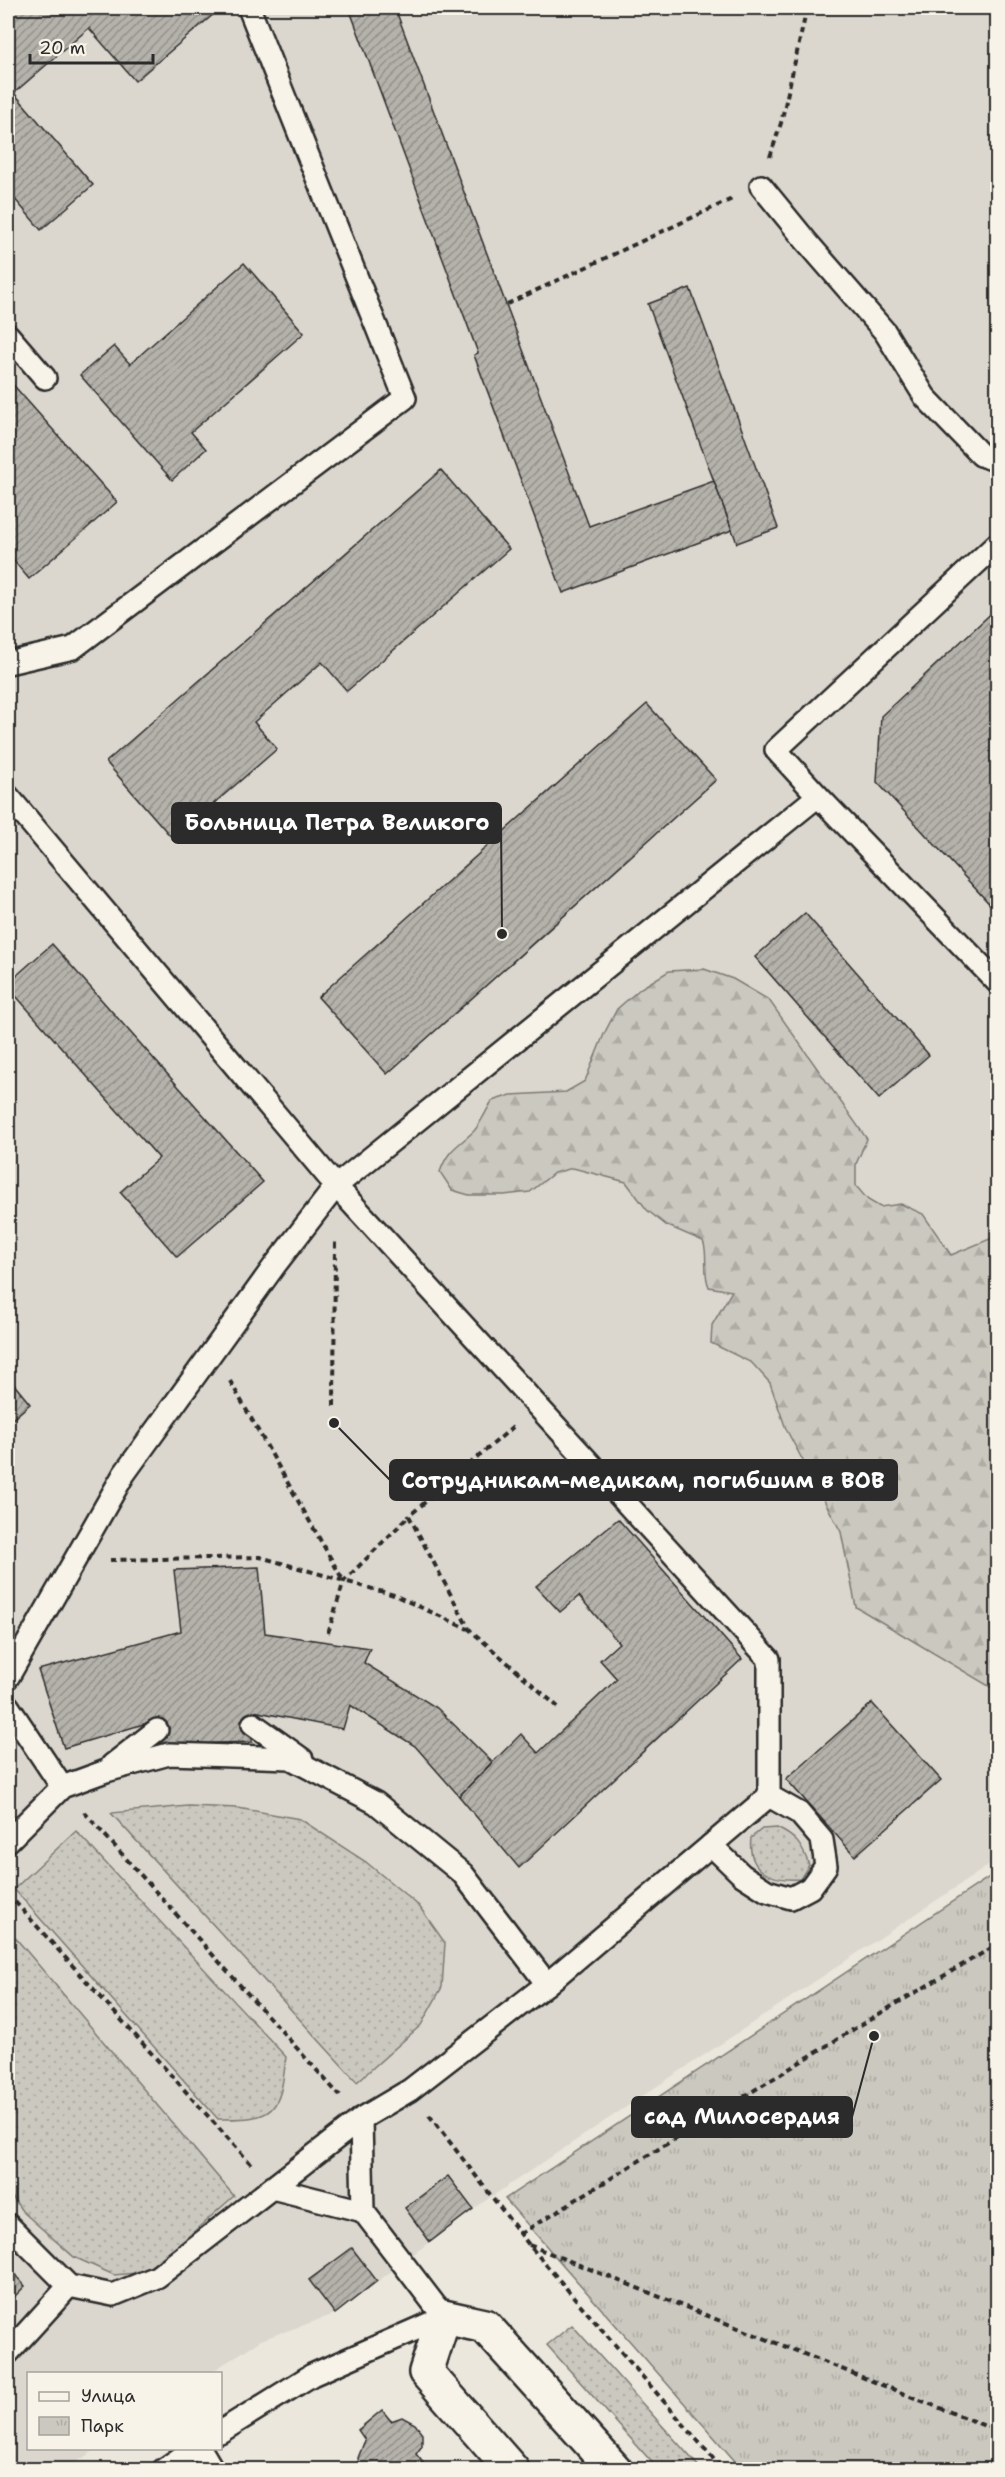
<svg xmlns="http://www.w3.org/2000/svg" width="1005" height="2477" font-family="'Shantell Sans',sans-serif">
<defs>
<pattern id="grass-dots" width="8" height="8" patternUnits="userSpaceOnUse" patternTransform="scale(1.5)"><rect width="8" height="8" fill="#cbc8bf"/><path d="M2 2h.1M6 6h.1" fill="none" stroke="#aeaca4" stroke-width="1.8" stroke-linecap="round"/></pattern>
<pattern id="forest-firs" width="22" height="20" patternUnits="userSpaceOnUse" patternTransform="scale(1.5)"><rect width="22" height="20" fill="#cbc8bf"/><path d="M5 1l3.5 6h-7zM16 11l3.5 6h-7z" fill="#aeaca4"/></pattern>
<pattern id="park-tufts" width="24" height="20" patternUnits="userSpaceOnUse" patternTransform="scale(1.5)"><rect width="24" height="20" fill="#cbc8bf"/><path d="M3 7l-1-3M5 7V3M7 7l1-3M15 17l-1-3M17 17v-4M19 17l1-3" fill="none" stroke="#aeaca4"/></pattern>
<pattern id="building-hatch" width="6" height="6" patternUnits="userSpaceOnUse" patternTransform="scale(1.5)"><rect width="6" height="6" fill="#b5b2ab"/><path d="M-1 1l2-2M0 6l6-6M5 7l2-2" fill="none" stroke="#93918b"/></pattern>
</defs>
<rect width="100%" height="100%" fill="#ebe7dd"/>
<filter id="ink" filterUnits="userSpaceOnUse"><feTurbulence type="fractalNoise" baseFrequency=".0167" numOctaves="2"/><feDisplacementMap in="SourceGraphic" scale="12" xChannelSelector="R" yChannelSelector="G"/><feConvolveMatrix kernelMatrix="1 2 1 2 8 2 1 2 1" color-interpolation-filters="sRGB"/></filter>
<g filter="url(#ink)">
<polygon fill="#dbd7ce" points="8,8 997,8 997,1860 473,2209 335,2314 261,2340 210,2373 28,2374 28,2448 97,2449 65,2469 8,2470"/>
<g fill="url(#grass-dots)" stroke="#7b7a75" stroke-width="1.5">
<polygon points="188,1806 238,1808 300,1819 366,1862 419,1906 445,1943 442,1987 421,2025 357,2082 111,1813"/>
<path d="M777,1828C796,1837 802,1845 809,1865L800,1879C772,1881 747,1872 751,1838L762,1829Z"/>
<path d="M76,1831L286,2057C280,2113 275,2120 218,2119L14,1889Z"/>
<polygon points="8,1929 234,2196 148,2272 114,2275 74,2257 22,2211 8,2191"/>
<polygon points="572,2325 701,2469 658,2469 547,2345"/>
</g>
<path fill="url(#forest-firs)" stroke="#7b7a75" stroke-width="1.5" d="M704,969L733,979L769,1000L867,1139L856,1164V1186L868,1200L880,1207L901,1204L923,1214L951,1255L997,1236V1691L856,1607L841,1532L786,1429L770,1383L752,1363L711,1343L712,1325L732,1291L709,1287C702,1271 709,1255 703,1241L666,1225L647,1210L626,1182L573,1168L554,1173L530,1192L504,1195H469L452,1190L440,1172C448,1149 457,1147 474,1131C481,1123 486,1111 492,1101L511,1095L566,1092L585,1081L604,1034L617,1009L641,988L669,971Z"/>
<polygon fill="url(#park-tufts)" stroke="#7b7a75" stroke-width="1.5" points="997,1872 997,2469 742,2469 505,2199"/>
<g fill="url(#building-hatch)" stroke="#2b2b2b" stroke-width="1.5">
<polygon points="8,8 221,8 135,81 89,28 14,93 93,185 41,230 8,191"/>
<polygon points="349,8 395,8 589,526 714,481 732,530 563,593 474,355 478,353"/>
<polygon points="244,263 304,333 191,432 206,449 172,480 80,375 114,346 130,364"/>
<polygon points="690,288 778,528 737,543 648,304"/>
<polygon points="8,379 117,502 29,579 8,554"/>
<polygon points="441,470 509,549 347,691 322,662 254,722 277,749 173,839 106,762"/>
<polygon points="998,607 998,913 877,782 881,716"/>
<polygon points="647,704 716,780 387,1074 318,997"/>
<polygon points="805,913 929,1055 879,1099 755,957"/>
<polygon points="52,944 263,1182 177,1257 120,1192 159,1158 8,987 8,983"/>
<polygon points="8,1377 30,1404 8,1423"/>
<polygon points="618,1519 742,1659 519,1868 459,1796 521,1734 538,1753 617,1679 600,1660 619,1643 579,1596 560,1612 536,1586"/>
<polygon points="259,1567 265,1633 370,1648 364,1663 437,1708 492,1762 459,1796 415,1746 350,1705 343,1729 253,1711 252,1742 156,1745 157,1720 64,1748 38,1670 181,1631 174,1570"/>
<polygon points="872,1703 941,1780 855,1856 786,1779"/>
<polygon points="448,2176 473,2209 430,2242 405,2208"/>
<polygon points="352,2248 377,2281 335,2314 309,2280"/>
<polygon points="8,2267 25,2286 8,2303"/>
<polygon points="382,2410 391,2421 402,2417 415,2424 422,2433 422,2446 416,2454 425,2465 420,2470 362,2470 360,2468 358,2458 365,2440 358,2430"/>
</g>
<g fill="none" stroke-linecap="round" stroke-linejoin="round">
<defs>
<g id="lane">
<polyline points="761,186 806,241 885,332 925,397 981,455 998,461"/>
<polyline points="8,335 45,378"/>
<polyline points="8,663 73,648 405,398 249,8"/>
<polyline points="8,796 336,1186 769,1659 769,1796 547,1984"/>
<polyline points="818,796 776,750 998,543"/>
<polyline points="8,1677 124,1474 275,1265 336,1186 818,796 998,983"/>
<polyline points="8,1706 62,1787"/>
<polyline points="253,1724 302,1759"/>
<polyline points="112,1765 157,1730"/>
<polyline points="8,1841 62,1787 106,1771 169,1754 290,1758 376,1803 463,1874 547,1984 410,2090 361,2119 157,2277 113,2295 69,2286 8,2225"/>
<polyline points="711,1845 742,1875 767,1891 791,1898 810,1888 826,1866 822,1840 799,1813 769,1796"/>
<polyline points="272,2188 363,2211"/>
<polyline points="8,2353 69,2286"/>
<polyline points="220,2432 312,2375 444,2317 363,2211 361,2119"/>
<polyline points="200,2448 213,2470"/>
<polyline points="163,2470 195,2448"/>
</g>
<polyline id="street" points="512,2470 426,2372 444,2317 485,2326 615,2470"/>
</defs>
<use href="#lane" stroke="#2b2b2b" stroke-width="26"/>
<use href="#street" stroke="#2b2b2b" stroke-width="38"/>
<g stroke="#2b2b2b" stroke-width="4" stroke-dasharray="6 4.5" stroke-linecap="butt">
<polyline points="770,157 781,123 807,8"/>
<polyline points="507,304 732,199"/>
<polyline points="230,1381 343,1580"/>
<polyline points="334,1406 335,1241"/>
<polyline points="513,1427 409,1516 469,1629 558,1707"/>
<polyline points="110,1560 260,1557 394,1595 468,1629"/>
<polyline points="328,1633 344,1581 409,1516"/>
<polyline points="84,1812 340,2096"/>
<polyline points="8,1894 252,2165"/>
<polyline points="429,2115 529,2245 723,2470"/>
<polyline points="520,2234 872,2018 998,1944"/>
<polyline points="529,2245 998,2431"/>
</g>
<use href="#lane" stroke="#f7f3e8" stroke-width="21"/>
<use href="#street" stroke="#f7f3e8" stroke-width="33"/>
</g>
</g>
<path fill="none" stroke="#2b2b2b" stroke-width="2" d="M502 934L501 823M334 1423L390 1480M874 2036L852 2117"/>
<g fill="#2b2b2b" stroke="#f7f3e8" stroke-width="2">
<circle cx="502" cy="934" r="6"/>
<circle cx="334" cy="1423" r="6"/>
<circle cx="874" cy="2036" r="6"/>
</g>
<g fill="#2b2b2b" stroke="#2b2b2b" stroke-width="2">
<rect x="172" y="803" width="329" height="40" rx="6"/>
<rect x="390" y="1460" width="507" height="40" rx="6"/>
<rect x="632" y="2097" width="220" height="40" rx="6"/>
</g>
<g font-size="22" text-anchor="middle" font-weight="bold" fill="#fff">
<text x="337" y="830">Больница Петра Великого</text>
<text x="643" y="1488">Сотрудникам-медикам, погибшим в ВОВ</text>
<text x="742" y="2124">сад Милосердия</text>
</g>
<rect width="1005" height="2477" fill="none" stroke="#f7f3e8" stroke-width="30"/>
<rect x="15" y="15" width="975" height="2447" fill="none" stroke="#2b2b2b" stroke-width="2" filter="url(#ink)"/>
<rect x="27" y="2372" width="195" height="78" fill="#f7f3e8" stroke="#a5a39c" stroke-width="1.5"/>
<rect x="39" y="2392" width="30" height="9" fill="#f7f3e8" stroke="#a5a39c" stroke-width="1.5"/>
<text x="81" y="2402" font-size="18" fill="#2b2b2b">Улица</text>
<rect x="39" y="2417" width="30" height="18" fill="url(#park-tufts)" stroke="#a5a39c" stroke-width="1.5"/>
<text x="81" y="2432" font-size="18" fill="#2b2b2b">Парк</text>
<path d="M30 54v9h123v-9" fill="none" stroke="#2b2b2b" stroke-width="3"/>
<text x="39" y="54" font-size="18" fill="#2b2b2b" stroke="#f7f3e8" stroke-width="4.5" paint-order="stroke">20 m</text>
</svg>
